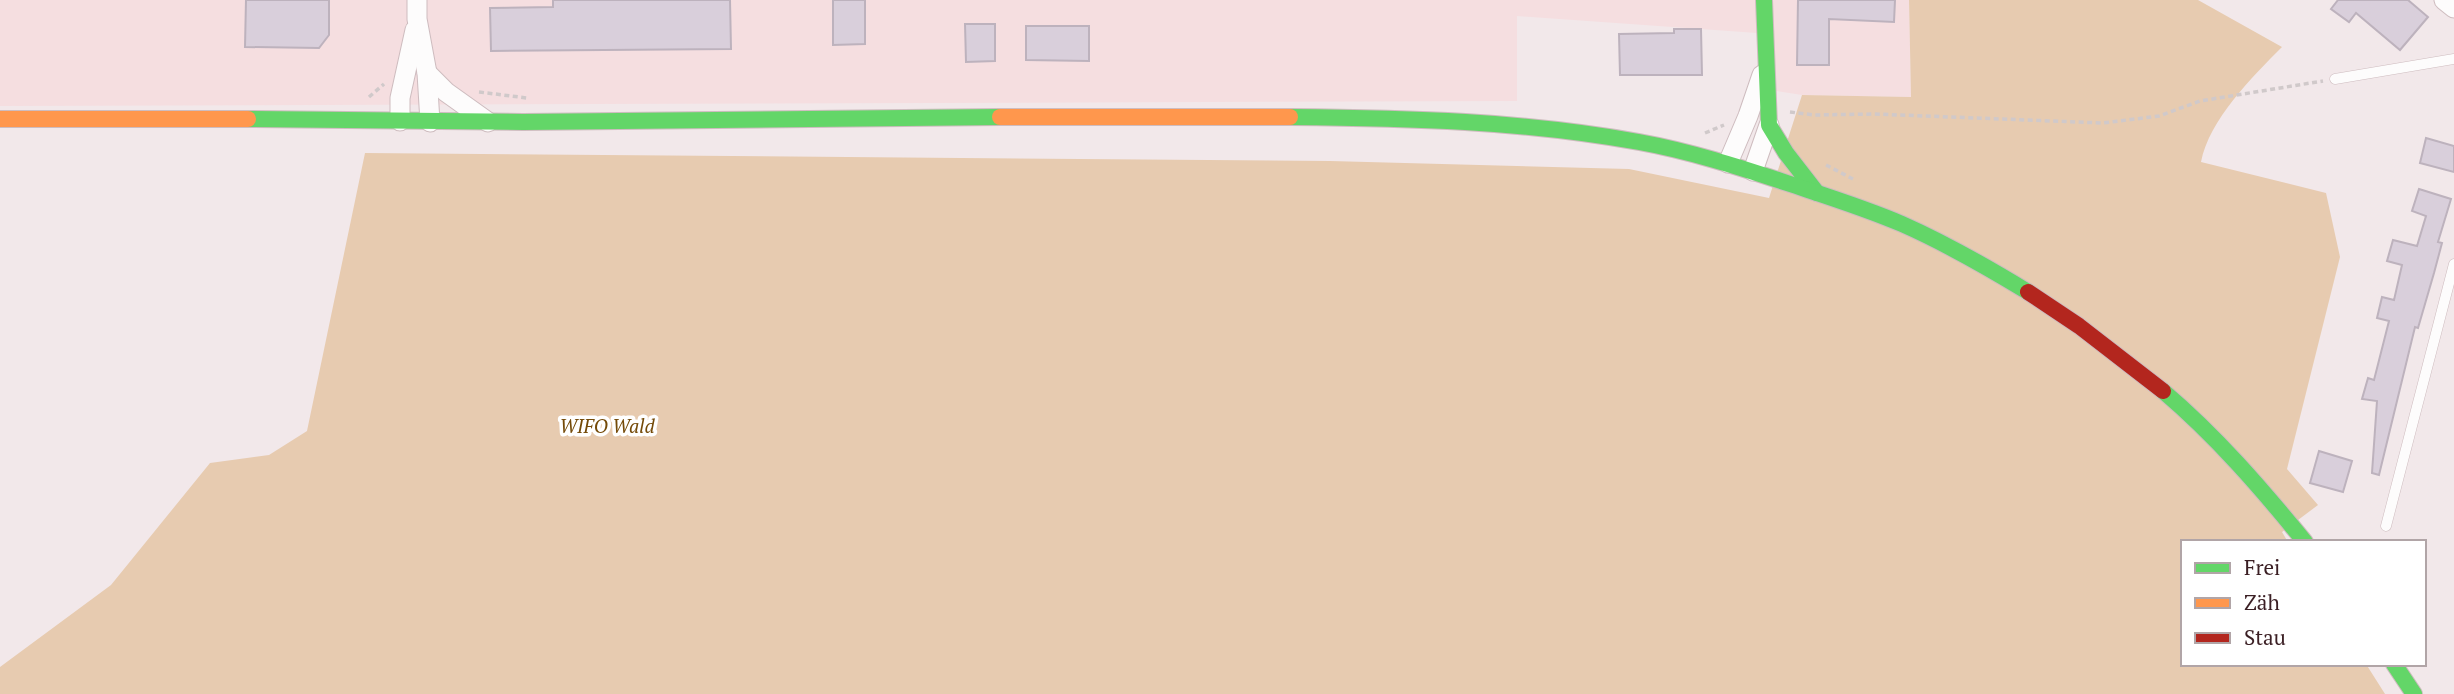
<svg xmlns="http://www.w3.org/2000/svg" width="2454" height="694" font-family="'PT Serif',serif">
<rect width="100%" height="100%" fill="#f2e8ea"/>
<polygon fill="#f5dee0" points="0,0 1909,0 1911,97 1802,95 1750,87 1759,65 1757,33 1517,16 1517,101 0,106"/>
<path fill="#e7cbb0" d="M1909,0H2198L2282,47C2252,77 2209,120 2201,162L2326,193L2340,257L2287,469L2318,505L2282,532L2288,542H2183V664H2366L2385,694H0V667L111,585L210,463L269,455L307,431L365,153L1330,161L1629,169L1769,198L1802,95L1911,97Z"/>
<g fill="#d9cfdb" stroke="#bdb2bd" stroke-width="2">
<polygon points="246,0 329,0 329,35 319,48 245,47"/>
<polygon points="553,0 730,0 731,49 491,51 490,8 553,7"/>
<polygon points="833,0 865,0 865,44 833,45"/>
<polygon points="1798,0 1895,0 1894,22 1829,19 1829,65 1797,65"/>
<polygon points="2338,0 2408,0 2428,17 2400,50 2356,13 2349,22 2331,9"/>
<polygon points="965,24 995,24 995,61 966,62"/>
<polygon points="1026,26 1089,26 1089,61 1026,60"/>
<polygon points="1674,29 1701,29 1702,75 1620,75 1619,34 1674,33"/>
<polygon points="2426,138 2454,146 2454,172 2420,163"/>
<polygon points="2419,189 2451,199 2438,242 2442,243 2434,273 2418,328 2415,327 2379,475 2372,473 2377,401 2362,399 2368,378 2374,380 2389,321 2377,318 2382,297 2394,300 2402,265 2387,261 2393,240 2417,246 2426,216 2412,211"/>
<polygon points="2319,451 2352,461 2343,492 2310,483"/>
</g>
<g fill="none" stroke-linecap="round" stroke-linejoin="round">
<defs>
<g id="lane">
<polyline points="2335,79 2454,59"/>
<polyline points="2386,526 2454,264"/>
</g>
<g id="street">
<polyline points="417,0 417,19 427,73 430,122"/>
<polyline points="2444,0 2454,8"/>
<polyline points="427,73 446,92 488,122"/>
<polyline points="400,121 400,98 415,30"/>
<polyline points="1728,163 1748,116 1762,75"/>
<polyline points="1753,171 1769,125"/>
</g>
<g id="fast">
<polyline points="1764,0 1769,125 1786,153 1817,193"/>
<path d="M1290,117C1407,118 1524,121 1639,142C1689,151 1739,167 1787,183C1826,196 1865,208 1902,224C1945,243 1987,267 2028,292"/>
<polyline points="248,119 523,122 1000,117"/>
<path d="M2163,391C2216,436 2261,488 2305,542"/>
<polyline points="2394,664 2414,694"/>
</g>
<g id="slow">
<polyline points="1000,117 1290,117"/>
<polyline points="0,119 248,119"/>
</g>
<polyline id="jam" points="2028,292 2079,326 2163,391"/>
</defs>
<use href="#lane" stroke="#cebcbf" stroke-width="11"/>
<use href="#street" stroke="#cebcbf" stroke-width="21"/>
<use href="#fast" stroke="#cebcbf" stroke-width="18"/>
<use href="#slow" stroke="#cebcbf" stroke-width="18"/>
<use href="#jam" stroke="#cebcbf" stroke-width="18"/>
<g stroke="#d0c9ca" stroke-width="3.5" stroke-dasharray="5 3.5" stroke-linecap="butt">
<polyline points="479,92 527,98"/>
<polyline points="369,97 384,84"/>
<polyline points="1790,112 1814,115 1874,114 2103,123 2159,116 2200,101 2323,81"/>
<polyline points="1705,133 1724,125"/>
<polyline points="1826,165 1853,179"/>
</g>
<use href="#lane" stroke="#fdfcfc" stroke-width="10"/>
<use href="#street" stroke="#fdfcfc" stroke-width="19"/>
<use href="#fast" stroke="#63d668" stroke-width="16"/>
<use href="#slow" stroke="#ff974d" stroke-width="16"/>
<use href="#jam" stroke="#b3261e" stroke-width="16"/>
</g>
<g text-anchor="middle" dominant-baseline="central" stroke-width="7" stroke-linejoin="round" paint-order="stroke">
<g font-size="19" font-style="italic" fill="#744a08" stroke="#fff">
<text x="607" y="425">WIFO Wald</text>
</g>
</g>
<rect x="2181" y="540" width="245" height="126" fill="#ffffff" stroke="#b1a5a7" stroke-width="2"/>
<rect x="2195" y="563" width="35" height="10" fill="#63d668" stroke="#b1a5a7" stroke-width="2"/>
<text x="2244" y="575" font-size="21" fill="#3b1f24">Frei</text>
<rect x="2195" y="598" width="35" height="10" fill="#ff974d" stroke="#b1a5a7" stroke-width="2"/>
<text x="2244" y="610" font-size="21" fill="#3b1f24">Zäh</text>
<rect x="2195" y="633" width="35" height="10" fill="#b3261e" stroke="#b1a5a7" stroke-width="2"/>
<text x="2244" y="645" font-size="21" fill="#3b1f24">Stau</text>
</svg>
